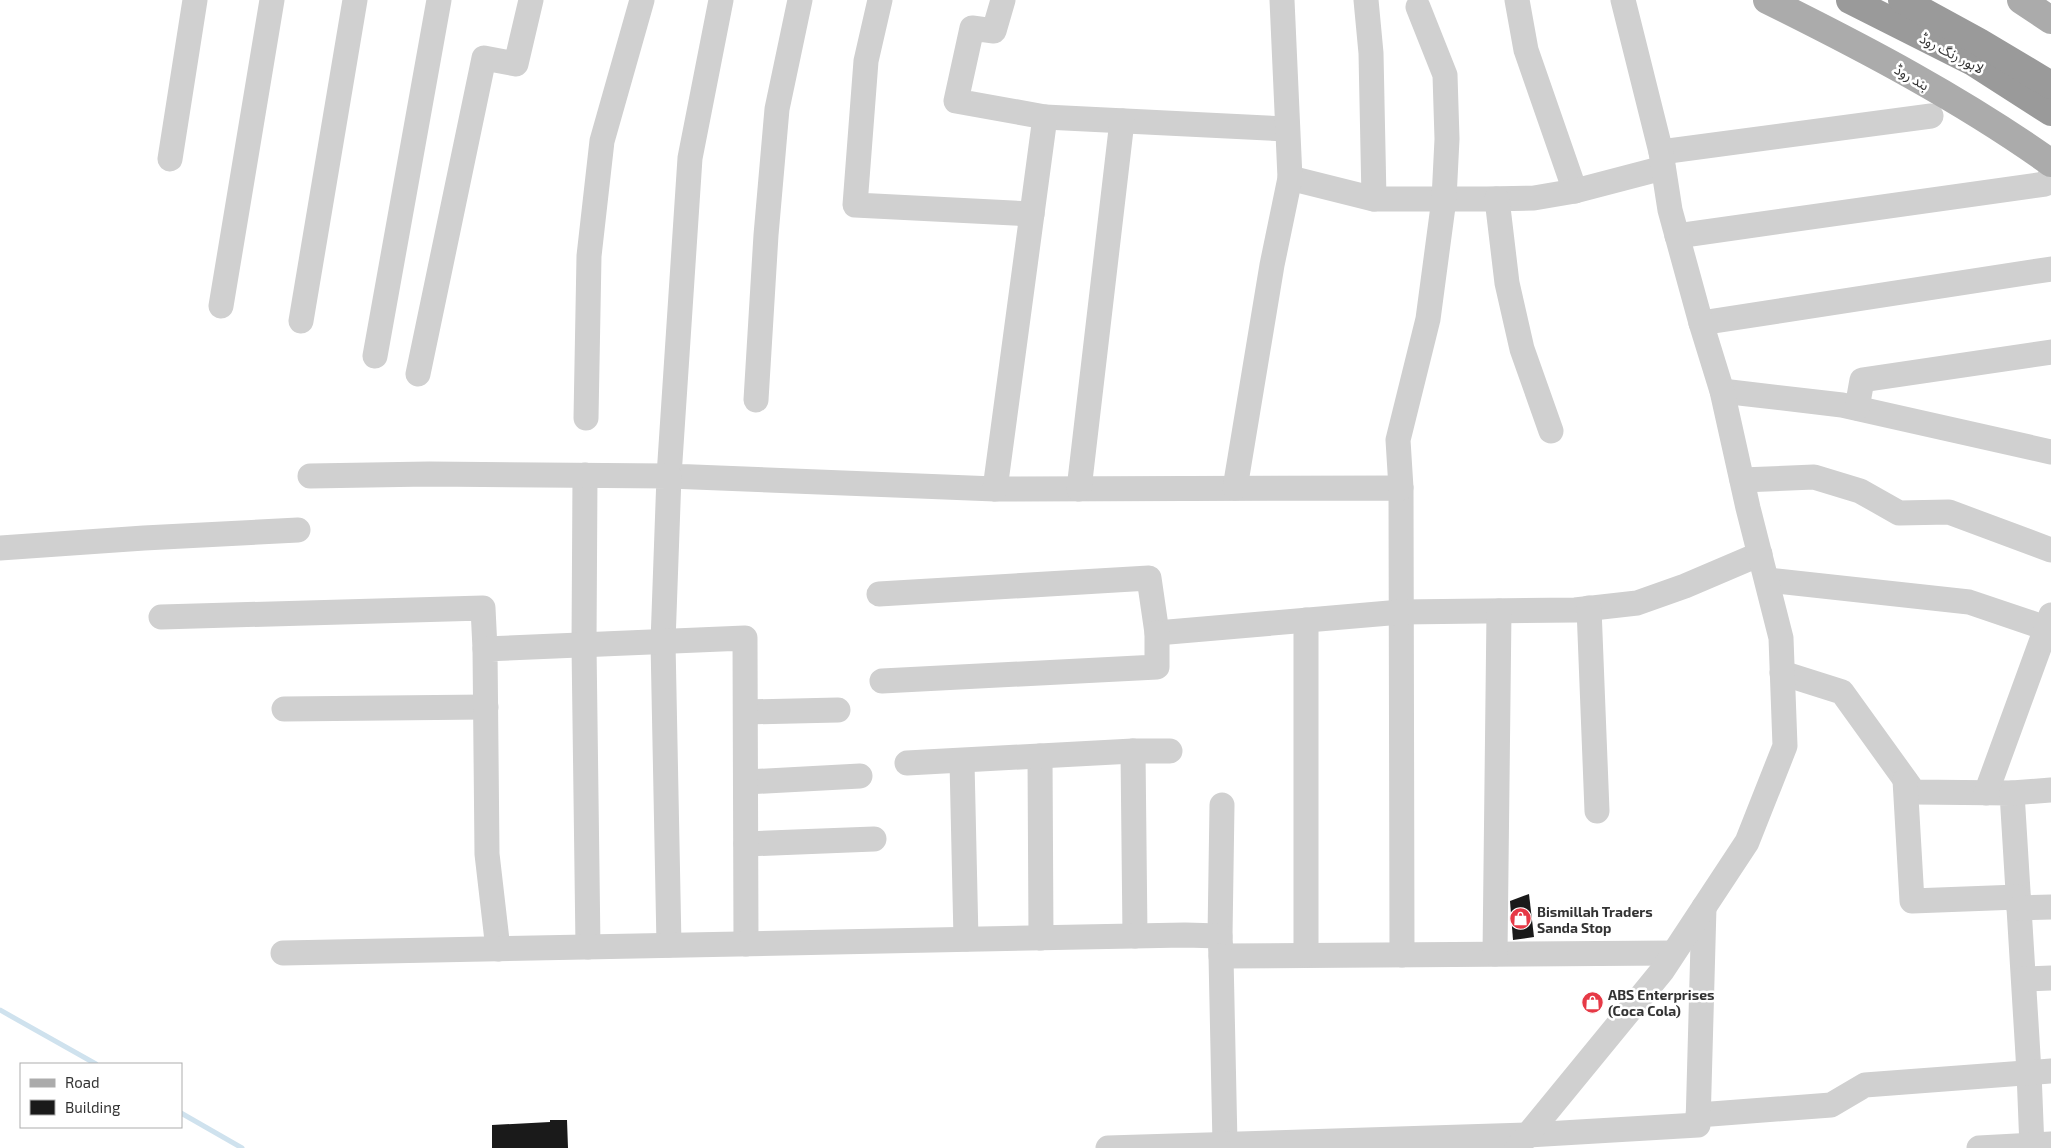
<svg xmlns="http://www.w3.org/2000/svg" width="2051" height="1148" font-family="'Exo 2','Noto Sans Arabic',sans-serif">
<rect width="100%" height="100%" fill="#fff"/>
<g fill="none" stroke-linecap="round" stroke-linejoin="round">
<g stroke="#cfe2ee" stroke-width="5">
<polyline points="0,1010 96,1064"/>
<polyline points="181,1113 242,1148"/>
</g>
</g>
<g fill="#1a1a1a">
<polygon points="1529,894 1534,937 1513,940 1510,901"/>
<polygon points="550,1120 567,1120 568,1148 492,1148 492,1125 550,1122"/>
</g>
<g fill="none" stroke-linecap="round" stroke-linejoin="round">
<g stroke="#d0d0d0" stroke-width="25">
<polyline points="721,0 690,158 669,476 995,489 1401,488 1402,955"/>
<polyline points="880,0 866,61 855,205 1032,214"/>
<polyline points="1366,0 1371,53 1374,199"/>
<polyline points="1517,0 1526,50 1575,191"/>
<polyline points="1045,117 1287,129"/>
<polyline points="1661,152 1931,116"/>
<polyline points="170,159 195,0"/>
<polyline points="1290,178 1374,199 1486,199 1534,198 1575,191 1663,168"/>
<polyline points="1497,199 1507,283 1522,349 1551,431"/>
<polyline points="1677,236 2045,184 2051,175"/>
<polyline points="221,306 272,0"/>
<polyline points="301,321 355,0"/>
<polyline points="1701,323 2051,269"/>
<polyline points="375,356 439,0"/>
<polyline points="418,374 484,58 516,64 531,0"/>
<polyline points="1722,391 1842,405 2051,452"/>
<polyline points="756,400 766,235 777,109 800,0"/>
<polyline points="1857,408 1862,380 2051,352"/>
<polyline points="586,418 589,256 602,141 642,0"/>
<polyline points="585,475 584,645 588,947"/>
<polyline points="310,476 429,474 669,476 663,642 669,945"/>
<polyline points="1742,480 1814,477 1860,491 1899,513 1949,512 2051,550"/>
<polyline points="1235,488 1272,265 1290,178 1282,0"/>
<polyline points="1401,488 1398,440 1428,319 1444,199 1447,139 1445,75 1418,7"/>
<polyline points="995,489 1045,117 956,101 972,28 994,31 1003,0"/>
<polyline points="1079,489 1122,121"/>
<polyline points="0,548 144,538 298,530"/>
<polyline points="1767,580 1969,602 2046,628"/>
<polyline points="879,594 1149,578 1157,633 1401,612 1575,610 1637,603 1685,586 1760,554"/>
<polyline points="1589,608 1597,811"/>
<polyline points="161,617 483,608 485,649"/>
<polyline points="1782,673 1842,692 1914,792 2012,793 2029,1072 2032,1148"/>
<polyline points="882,681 1157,667 1157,633"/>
<polyline points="284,709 486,707"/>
<polyline points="746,712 838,710"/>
<polyline points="1133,751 1135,936"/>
<polyline points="1040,756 1041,938"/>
<polyline points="962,762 966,939"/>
<polyline points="907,763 1133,751 1170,751"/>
<polyline points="1905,780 1912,901 2018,897"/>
<polyline points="746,782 860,776"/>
<polyline points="1986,793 2051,615"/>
<polyline points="2012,793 2051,790"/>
<polyline points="746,844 874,839"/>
<polyline points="2019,908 2051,907"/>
<polyline points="1220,936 1222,805"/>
<polyline points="498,949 487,854 485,649 745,638 746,944"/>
<polyline points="283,953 1185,935 1220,936 1221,956 1673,953"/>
<polyline points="1495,954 1499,611"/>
<polyline points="1306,955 1306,620"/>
<polyline points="1221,956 1225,1144"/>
<polyline points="2024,979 2051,978"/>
<polyline points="1698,1115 1831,1105 1865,1085 2051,1071"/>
<polyline points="1108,1148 1528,1135 1698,1125 1704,907"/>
<polyline points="1517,1148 1662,971 1747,842 1785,746 1781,638 1748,508 1722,391 1701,323 1670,210 1661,152 1623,0"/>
<polyline points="1979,1148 2051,1144"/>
</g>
<g stroke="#ababab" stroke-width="28">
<path d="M1767,0C1864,48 1963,100 2051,163"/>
<polyline points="2021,0 2051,20"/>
</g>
<g stroke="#9a9a9a" stroke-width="28">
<polyline points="1850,0 1973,62 2051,112"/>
<polyline points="1902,0 1979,42 2051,85"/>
</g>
</g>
<defs>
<symbol id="shop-disc" viewBox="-11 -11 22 22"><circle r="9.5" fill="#e63946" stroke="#fff"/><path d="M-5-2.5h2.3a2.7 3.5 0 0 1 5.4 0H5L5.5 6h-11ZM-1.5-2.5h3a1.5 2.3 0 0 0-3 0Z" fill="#fff"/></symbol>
</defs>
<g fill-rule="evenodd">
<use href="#shop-disc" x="1508" y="906" width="25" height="25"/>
<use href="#shop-disc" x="1580" y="990" width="25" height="25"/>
</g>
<g text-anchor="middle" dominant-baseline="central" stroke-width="5" stroke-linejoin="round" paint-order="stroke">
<g font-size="14" fill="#333" stroke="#fff">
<text transform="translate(1952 53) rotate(28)">لاہور رنگ روڈ</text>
<text transform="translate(1912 77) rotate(30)">بند روڈ</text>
</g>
<g font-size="14" font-weight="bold" fill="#333" stroke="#fff" text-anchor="start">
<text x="1537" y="911">Bismillah Traders<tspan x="1537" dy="16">Sanda Stop</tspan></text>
<text x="1608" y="994">ABS Enterprises<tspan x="1608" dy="16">(Coca Cola)</tspan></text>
</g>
</g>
<rect x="20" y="1063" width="162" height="65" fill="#ffffff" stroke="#adadad"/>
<rect x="30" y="1079" width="25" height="8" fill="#ababab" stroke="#adadad"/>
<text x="65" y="1088" font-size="15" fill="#333333">Road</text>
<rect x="30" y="1100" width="25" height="15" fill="#1a1a1a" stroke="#adadad"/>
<text x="65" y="1113" font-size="15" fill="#333333">Building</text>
</svg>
